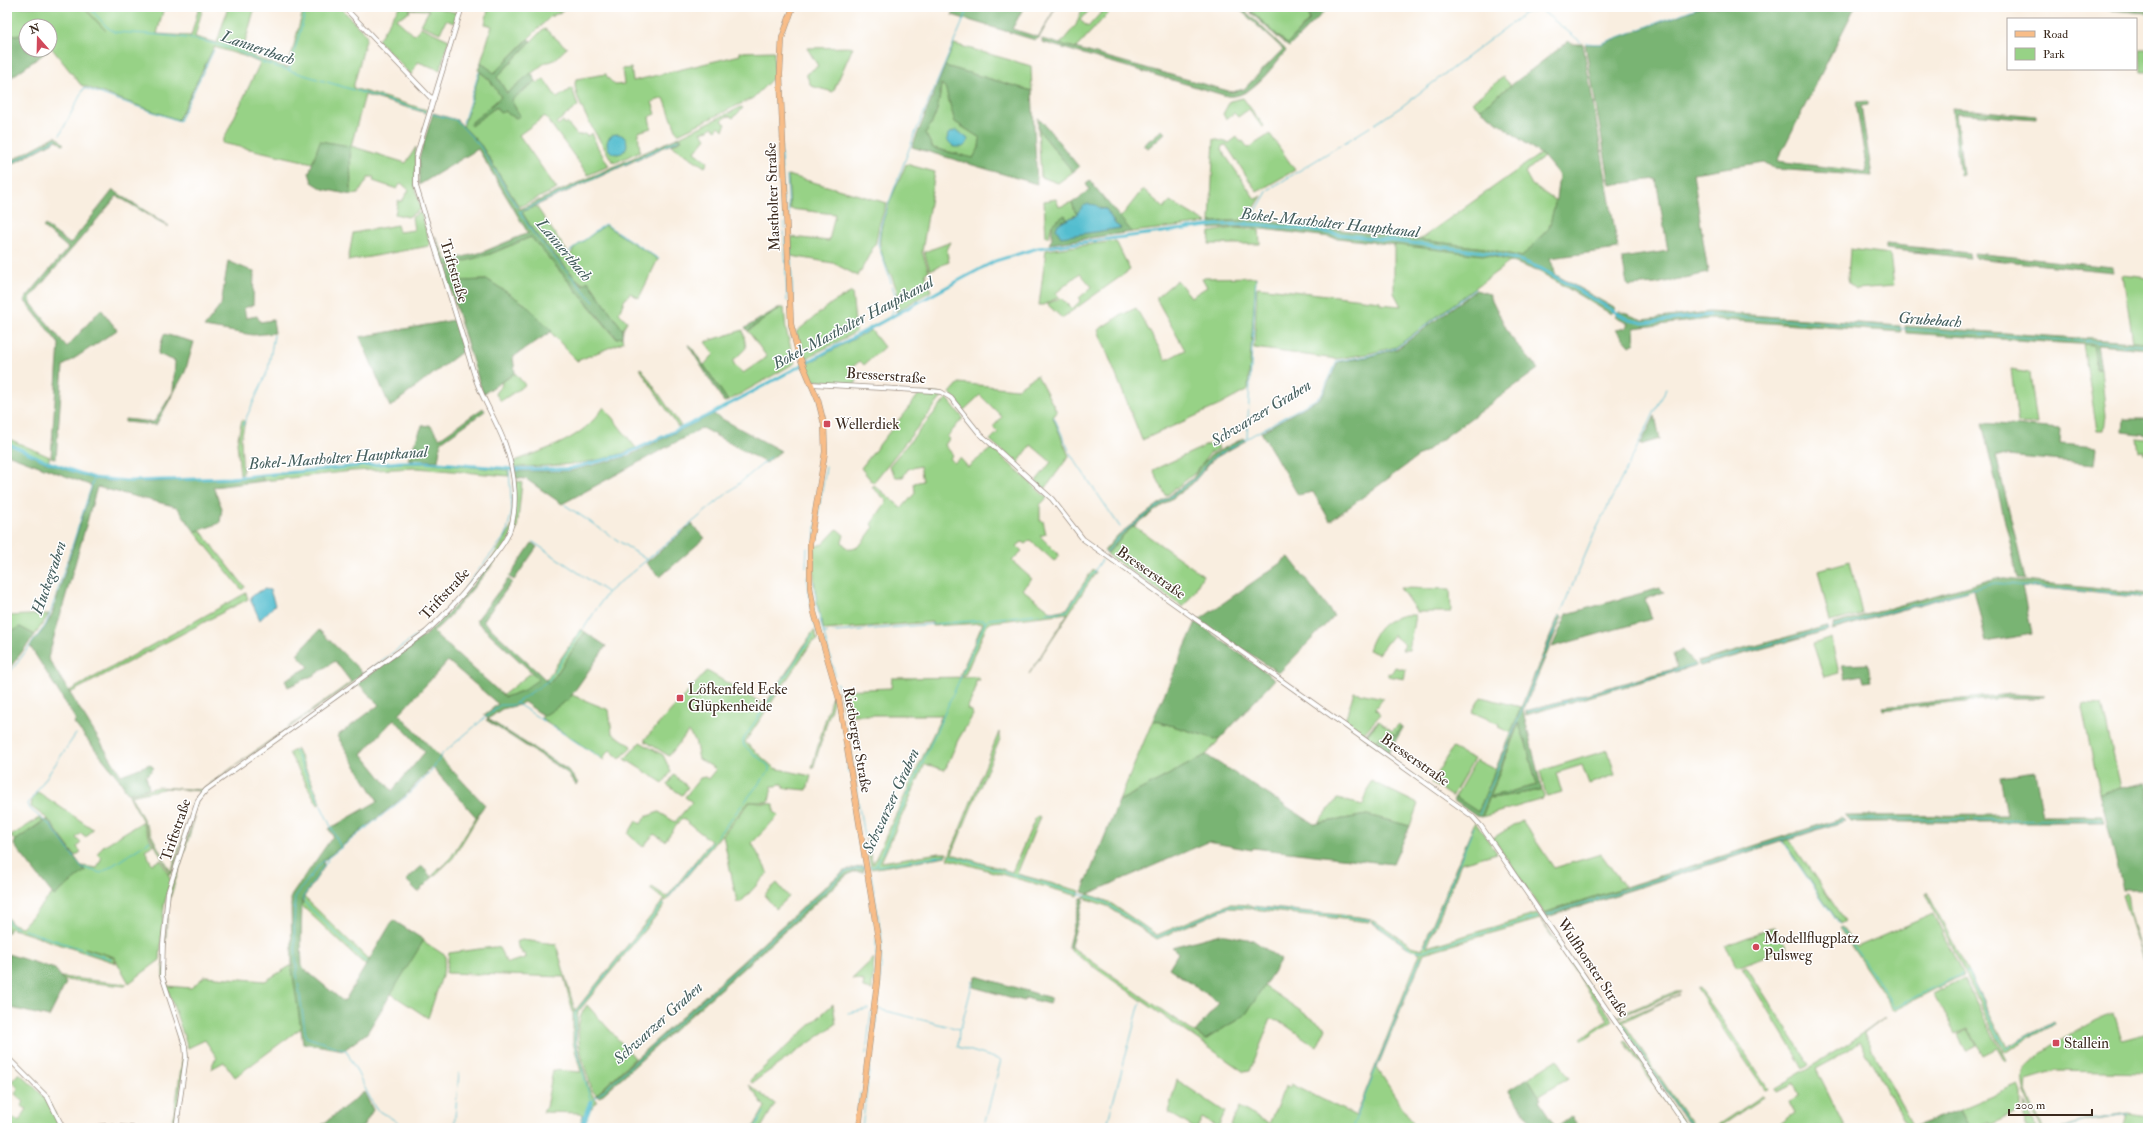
<svg xmlns="http://www.w3.org/2000/svg" width="2155" height="1135" font-family="'IM FELL Double Pica',serif">
<rect width="100%" height="100%" fill="#fff"/>
<filter id="ink" filterUnits="userSpaceOnUse"><feTurbulence type="fractalNoise" baseFrequency=".025" numOctaves="2"/><feDisplacementMap in="SourceGraphic" scale="8" xChannelSelector="R" yChannelSelector="G"/><feConvolveMatrix kernelMatrix="1 2 1 2 8 2 1 2 1" color-interpolation-filters="sRGB"/></filter>
<filter id="wash" filterUnits="userSpaceOnUse"><feTurbulence type="fractalNoise" baseFrequency=".012" numOctaves="4" result="noise"/><feDisplacementMap in="SourceGraphic" scale="16" xChannelSelector="R" yChannelSelector="G"/><feGaussianBlur stdDeviation="0.9" result="paint"/><feColorMatrix in="noise" values="0 0 0 0 0 0 0 0 0 0 0 0 0 0 0 0 0 1.4 0 .05"/><feComposite in="paint" operator="in"/></filter>
<g filter="url(#wash)">
<rect width="100%" height="100%" fill="#f9eee0"/>
<g fill="#97d286" stroke="#697e52" fill-rule="evenodd">
<polygon points="7,7 83,7 106,31 84,7 164,7 157,34 191,36 199,7 203,7 195,37 217,43 228,7 255,7 243,50 259,59 288,68 304,7 340,7 367,36 353,88 427,110 426,113 365,95 351,146 406,163 416,147 415,186 421,209 408,217 395,214 398,201 402,201 409,190 401,183 397,189 373,181 374,177 369,177 358,194 351,195 350,147 320,141 313,163 222,143 260,63 244,56 214,47 178,120 81,85 50,46 50,26 26,26 26,36 7,34"/>
<polygon points="399,7 434,7 458,13 454,23 446,20 440,33 421,25 429,10 409,9 410,12 396,19 414,35 421,27 449,40 440,70 418,62 411,75 378,40"/>
<polygon points="501,7 562,7 563,11 550,17 494,73 481,62 492,26 485,24 488,10"/>
<polygon points="1083,7 1093,7 1080,20 1088,27 1106,7 1114,7 1076,48 1060,44 1076,25"/>
<polygon points="1257,7 1301,7 1309,16 1309,20 1287,44 1251,11"/>
<path d="M544,28L567,48C560,53 555,63 546,62L507,93L497,77Z"/>
<polygon points="954,44 1031,66 1032,91 945,66"/>
<polygon points="853,47 833,92 811,86 806,74 818,66 807,48"/>
<polygon points="2140,49 2148,49 2148,72 2141,72"/>
<path d="M774,51V77L753,98L680,133H677L664,98L652,102L656,114L649,117L651,128L638,132L640,151L617,162L612,161C603,145 569,95 576,79L606,74L607,77L615,85L624,84L622,69L631,68L633,81L740,55V52Z"/>
<polygon points="480,72 490,80 501,97 470,124 497,107 520,116 511,100 536,81 538,83 544,79 557,98 572,88 578,106 556,123 558,125 563,121 565,124 567,123 577,135 585,134 587,136 592,133 597,146 609,166 588,175 545,116 519,135 557,189 519,207 481,145 463,127"/>
<polygon points="1503,77 1511,85 1480,109 1472,102"/>
<path d="M941,84L945,86L955,122L980,138L979,148L973,158L933,148L925,133C936,120 940,102 941,84Z"/>
<polygon points="1243,98 1264,126 1262,127 1249,109 1238,117 1234,113 1226,119 1223,114 1230,101"/>
<polygon points="741,107 743,108 733,118 730,116 725,117 722,121 726,124 723,130 719,126 716,130 712,127 709,130 701,132 706,138 695,152 708,162 705,167 671,145 682,140 679,137"/>
<polygon points="1038,129 1073,172 1058,183 1041,177"/>
<polygon points="1270,134 1295,170 1257,192 1226,145 1222,146 1221,149 1255,199 1262,196 1247,220 1210,222 1214,139 1229,143 1237,137 1241,142 1243,141 1248,148"/>
<polygon points="1540,154 1544,157 1525,172 1532,185 1556,201 1549,228 1522,257 1484,248 1419,240"/>
<path d="M906,164L935,172L922,252L929,271L925,273L931,291L896,312C906,286 877,263 880,237C881,215 898,185 906,164Z"/>
<polygon points="788,175 887,203 879,225 876,242 858,276 833,263 791,256 791,237 829,241 835,214 790,209"/>
<polygon points="1143,189 1164,208 1170,201 1207,223 1132,232 1120,218"/>
<polygon points="1056,199 1059,207 1072,202 1075,212 1078,213 1067,220 1065,215 1052,224 1049,237 1046,237 1044,201"/>
<polygon points="536,206 570,256 574,248 605,225 658,259 639,298 630,293 624,301 619,313 627,321 623,330 588,281 583,284 577,279 534,232 522,212"/>
<polygon points="419,213 421,213 430,244 429,246 348,261 353,233 397,225 399,232 414,230 412,217"/>
<polygon points="1234,228 1259,230 1260,244 1209,244 1210,232"/>
<polygon points="531,237 616,338 622,337 623,342 577,361 526,305 488,280 456,281 450,265 490,254"/>
<polygon points="1116,241 1130,270 1062,318 1047,304 1061,298 1072,309 1081,300 1079,298 1092,287 1080,273 1056,293 1059,297 1043,305 1039,305 1046,250"/>
<polygon points="951,242 947,250 949,262 930,270 924,252"/>
<polygon points="1394,244 1483,254 1511,261 1396,347 1367,354 1336,359 1254,348 1257,287 1380,301 1380,304 1401,306 1394,293"/>
<polygon points="1850,249 1890,254 1894,286 1856,289 1849,283 1848,279"/>
<polygon points="2123,275 2148,278 2148,343 2133,342"/>
<polygon points="1256,277 1248,390 1220,405 1142,440 1098,330 1119,316 1136,308 1166,360 1185,350 1157,300 1157,297 1177,280 1191,297 1207,287 1202,278"/>
<polygon points="852,292 856,332 805,359 796,332 832,303"/>
<polygon points="780,308 784,308 786,330 795,363 728,401 704,365 714,354 705,342 743,330 746,348 733,361 735,366 743,373 767,357 748,331"/>
<polygon points="871,330 884,347 864,365 860,361 851,368 859,375 855,385 812,380 805,365"/>
<polygon points="2083,344 2094,345 2096,369 2101,369 2106,416 2104,430 2097,430"/>
<polygon points="641,368 681,426 678,427 640,369"/>
<polygon points="2011,370 2030,373 2037,424 2018,423"/>
<polygon points="515,373 525,385 501,401 495,393 502,385 501,383"/>
<polygon points="1037,375 1057,412 1053,417 1069,456 1045,489 1036,481 1051,462 1031,445 1017,464 990,440 998,432 993,427 1002,417 980,395 964,410 950,393 959,383 1016,389"/>
<polygon points="920,393 940,394 942,397 873,483 861,468"/>
<path d="M947,398L963,418L947,437L949,439L945,445L953,455L950,458L954,463L960,458L968,467L992,448L1047,498L1040,505V521H1043L1046,534L1040,536L1060,556L1054,561L1030,540L1025,544L1022,542L1017,546L1022,551L1012,561L1032,579L1022,589L1052,612L1067,609L1093,569L1096,572L1029,674L1068,613L992,622L987,625L965,675H960L983,623L932,626V622L824,630C815,602 813,576 813,547L823,544L837,529L844,535L842,542L848,549C860,551 867,535 874,527L871,524L887,501L872,487L874,485L902,508L915,493L914,483L923,481L920,466L908,469L903,477H896L889,466Z"/>
<path d="M604,407L636,448C597,465 555,466 514,467L513,463L515,461C551,447 581,440 604,407Z"/>
<polygon points="242,420 245,422 241,439 243,474 240,475 237,442"/>
<polygon points="7,438 50,457 48,462 7,442"/>
<polygon points="2137,438 2148,439 2148,453 2144,454 2143,450 2139,451"/>
<polygon points="1216,441 1219,449 1210,453 1195,473 1166,496 1153,470"/>
<polygon points="400,463 426,463 508,470 509,476 417,468 352,471 264,481 261,476"/>
<polygon points="515,481 522,482 517,529 492,566 489,564 513,525"/>
<polygon points="1134,526 1203,575 1193,594 1183,607 1107,554 1122,536"/>
<polygon points="200,530 245,587 242,590 195,532"/>
<polygon points="1850,561 1862,614 1830,622 1818,570"/>
<polygon points="1400,588 1450,589 1451,612 1417,612"/>
<polygon points="246,593 248,599 70,693 69,691"/>
<polygon points="49,614 35,635 20,627 7,634 7,616"/>
<path d="M1405,615H1415L1409,650H1402L1405,645L1393,635L1378,654L1368,650C1375,630 1383,620 1405,615Z"/>
<polygon points="581,629 585,632 556,675 548,684 546,680"/>
<polygon points="814,630 818,640 812,642 745,742 774,768 811,776 807,790 784,788 783,784 779,784 777,786 772,786 769,802 749,802 666,901 650,889 652,887 667,897 711,841 682,818 665,841 654,834 643,847 628,834 636,821 641,824 645,817 659,812 675,822 692,802 685,797 700,778 705,777 708,779 716,769 699,759 695,740 688,732 669,756 645,741 645,739 707,671 765,705"/>
<polygon points="1831,638 1839,673 1824,677 1813,644"/>
<polygon points="1395,667 1406,670 1404,679 1388,676 1388,673 1391,674"/>
<polygon points="532,672 540,679 522,691 505,697 503,695"/>
<polygon points="978,677 980,680 976,680 975,691 967,709 971,711 973,715 958,740 945,770 925,764 881,862 939,853 948,853 946,856 871,869 865,837 873,864 942,715 845,715 839,690 891,688 892,678"/>
<polygon points="351,682 352,683 203,789"/>
<polygon points="1354,692 1384,698 1375,708 1381,714 1363,734 1345,720"/>
<polygon points="572,695 609,710 612,733 632,746 620,759 610,750 605,755 604,760 541,718"/>
<polygon points="832,696 833,696 833,702 813,769 812,767"/>
<polygon points="1481,697 1521,707 1511,733 1498,727 1499,724 1472,712"/>
<polygon points="2083,704 2102,705 2121,788 2100,793 2082,708"/>
<polygon points="1153,720 1219,740 1206,755 1119,801"/>
<polygon points="1379,721 1392,731 1399,724 1401,726 1395,735 1384,737 1381,736 1376,742 1366,736"/>
<polygon points="1519,723 1526,743 1537,785 1492,796 1492,798 1542,790 1544,797 1543,799 1482,817"/>
<polygon points="999,732 1000,739 952,854 1012,872 1036,817 1040,817 1017,874 1080,891 1078,896 948,859"/>
<polygon points="640,742 663,755 671,772 663,783 625,759"/>
<polygon points="1452,748 1474,759 1452,797 1431,783"/>
<polygon points="297,749 321,803 318,805 289,753"/>
<polygon points="1608,750 1615,775 1589,784 1582,765 1556,773 1562,793 1548,797 1546,796 1540,771"/>
<polygon points="1476,760 1496,770 1478,812 1455,797"/>
<polygon points="674,775 688,787 682,795 667,785"/>
<polygon points="1371,781 1418,804 1410,826 1367,815 1318,823 1337,799 1363,805"/>
<path d="M158,787L204,790L197,800L172,874H170L129,795ZM167,788L201,791L196,800L171,872L131,796Z"/>
<polygon points="38,792 93,829 86,837 81,833 76,838 81,843 77,847 81,852 75,856 48,819 31,807 32,800"/>
<polygon points="750,802 774,804 774,812 779,815 752,843 768,873 741,902 737,902 723,835"/>
<polygon points="479,815 453,858 432,878 431,877 451,857 476,817"/>
<polygon points="194,817 195,817 168,905 164,963 167,986 191,988 205,976 265,981 292,965 301,1028 235,1077 224,1062 211,1069 214,1061 217,1058 205,1040 188,1048 163,976 163,964 169,892"/>
<polygon points="39,818 43,821 15,841 11,836"/>
<polygon points="1522,820 1554,868 1601,854 1625,887 1544,913 1493,838"/>
<polygon points="142,822 153,845 145,850 152,864 161,860 171,880 164,905 160,960 129,983 114,957 111,956 85,948 113,957 116,963 10,928 7,934 7,917 12,924 22,927 52,894 54,896 85,871 82,866 97,868 102,857 97,854 103,846"/>
<polygon points="1475,822 1497,853 1461,863 1427,947 1537,914 1613,1020 1583,1040 1581,1038 1608,1020 1540,919 1424,953 1377,1068 1416,1128 1230,1128 1239,1107 1269,1124 1285,1087 1290,1087 1291,1084 1356,1116 1420,953 1407,947 1371,922 1373,920 1412,946 1422,949"/>
<polygon points="1789,839 1845,921 1840,924 1783,841"/>
<polygon points="777,883 789,897 776,909 764,895"/>
<polygon points="1927,892 2007,1047 2053,1021 2054,1023 2004,1053 1926,894"/>
<polygon points="1088,894 1109,902 1157,935 1230,904 1251,905 1251,909 1228,908 1157,939 1107,906 1084,898"/>
<polygon points="2127,894 2130,914 2148,976 2122,895"/>
<polygon points="304,897 369,960 366,966 302,906"/>
<polygon points="663,901 664,906 578,1012 576,1042 590,1091 597,1101 590,1110 583,1128 579,1128 583,1115 581,1113 543,1112 546,1107 553,1070 581,1072 573,1043 573,1013 564,977 446,973 449,953 494,947 499,948 507,963 526,958 525,953 522,954 521,949 519,949 516,942 522,940 556,944 575,1011"/>
<polygon points="1252,906 1360,917 1371,919 1369,922 1252,909"/>
<polygon points="1933,914 1963,975 1894,1010 1839,928 1842,927 1857,947"/>
<polygon points="1774,927 1787,947 1738,967 1725,946"/>
<polygon points="423,941 446,956 443,973 428,1018 390,993"/>
<polygon points="1070,946 1205,1040 1246,1014 1264,986 1326,1028 1317,1047 1278,1020 1271,1019 1250,1071 1244,1072 1071,951"/>
<polygon points="874,958 872,990 863,988 864,981 852,979"/>
<polygon points="1746,966 1809,1064 1803,1068 1742,968"/>
<polygon points="61,977 127,984 125,986 64,980"/>
<polygon points="1964,978 2006,1061 2004,1061 1997,1048 1983,1055 1968,1028 1955,1034 1933,994"/>
<polygon points="1699,988 1724,1022 1768,1089 1765,1090 1697,989"/>
<polygon points="1676,991 1681,991 1617,1018 1615,1017"/>
<polygon points="1680,994 1623,1022 1694,1128 1691,1128 1619,1022 1621,1020"/>
<polygon points="833,1004 836,1024 752,1083 750,1080"/>
<path d="M587,1005L635,1058L596,1095L592,1090C585,1064 568,1029 587,1005Z"/>
<path d="M2114,1013L2122,1040L2148,1033V1073L2057,1071L2027,1080L2026,1092L2043,1128H2041C2034,1112 2020,1092 2023,1073C2025,1057 2089,1025 2104,1016Z"/>
<polygon points="1886,1017 1864,1034 1913,1127 1908,1128 1859,1041 1840,1056 1816,1069 1845,1128 1779,1128 1777,1126 1794,1114 1789,1102 1799,1095 1794,1083 1776,1091 1775,1088 1842,1048"/>
<polygon points="178,1028 185,1057 175,1128 172,1128 183,1056 176,1029"/>
<polygon points="1968,1029 1977,1046 1966,1052 1958,1034"/>
<polygon points="1626,1040 1687,1128 1684,1128 1624,1041"/>
<polygon points="1557,1059 1569,1077 1539,1096 1528,1078"/>
<path d="M19,1073C34,1087 58,1106 58,1128H7V1115L19,1121L27,1109L21,1106L24,1102L15,1094L18,1088L12,1081Z"/>
<polygon points="1177,1080 1225,1112 1218,1127 1202,1118 1197,1128 1194,1128 1168,1112"/>
<polygon points="749,1085 775,1104 761,1128 753,1128 765,1107"/>
<polygon points="2018,1085 2021,1093 2021,1111 1990,1125 1988,1122 1971,1128 1961,1109"/>
<polygon points="1762,1096 1763,1098 1718,1128 1714,1128"/>
<polygon points="2024,1100 2036,1128 2026,1128"/>
<polygon points="2128,1113 2148,1116 2148,1128 2123,1128 2127,1114 2090,1120 2062,1128 2089,1119"/>
</g>
<g fill="#79b473" stroke="#5a6f48" fill-rule="evenodd">
<polygon points="956,7 1024,7 1012,29 1038,37 1056,7 1039,38 1035,40 952,15"/>
<path d="M1237,7H1241L1284,48L1286,51C1272,67 1250,100 1227,96L1042,42V39L1232,92L1244,89L1283,49Z"/>
<polygon points="1310,7 1322,7 1324,9 1329,7 1289,47 1286,45 1251,13 1251,11 1287,44 1309,21 1309,16 1305,11"/>
<polygon points="1701,7 1855,7 1777,161 1867,172 1856,102 1868,101 1868,105 1861,106 1872,176 1775,169 1764,162 1693,173 1708,273 1656,284 1629,286 1627,284 1622,258 1668,251 1656,179 1610,185 1585,44 1601,44"/>
<polygon points="2072,7 2148,10 2148,13"/>
<polygon points="7,34 26,36 26,50 49,50 9,79 7,77 9,66"/>
<polygon points="529,39 531,41 497,77 507,93 531,73 536,81 511,100 520,116 516,118 508,114 506,111 500,113 496,107 471,126 470,124 501,97 490,80 478,70 481,62 494,73"/>
<polygon points="1569,41 1572,44 1583,44 1618,249 1550,258 1556,275 1616,309 1611,314 1540,272 1499,257 1245,227 1210,229 1210,222 1250,220 1287,223 1484,248 1522,257 1549,228 1556,199 1559,175 1544,157 1480,109"/>
<path d="M945,66L1032,91L1037,184L912,147ZM941,84L945,87L955,122L980,138L979,148L973,158L933,148L925,133C937,118 939,104 941,84Z"/>
<polygon points="1952,108 2036,116 2036,119 1956,113 1963,175 1960,176"/>
<polygon points="433,113 457,120 481,145 520,209 679,137 682,139 522,212 534,232 577,280 583,285 588,281 623,330 622,337 617,338 531,237 490,254 444,267 435,236 447,261 483,252 528,233 478,149 419,185 419,158"/>
<polygon points="1038,118 1041,120 1079,167 1073,172 1038,129"/>
<polygon points="1162,130 1165,133 1148,148 1143,145"/>
<polygon points="56,136 64,144 62,145 57,140 7,167 7,163"/>
<polygon points="320,141 350,146 351,195 323,189 312,182 309,173"/>
<polygon points="1090,181 1132,232 1049,244 1052,239 1052,224 1065,215 1067,220 1061,221 1120,228 1115,224 1106,209 1083,206 1078,213 1075,212 1072,202 1078,200 1089,189 1086,184"/>
<polygon points="113,190 169,226 167,226 117,196 30,298 31,303 67,347 101,309 117,330 63,366 56,459 51,457 59,344 24,300 68,248 43,227 45,225 70,244"/>
<polygon points="1886,244 1969,253 1970,258 1886,249"/>
<polygon points="1974,253 2112,267 2113,272 1975,258"/>
<polygon points="228,261 254,272 253,305 244,308 246,318 257,316 260,322 273,320 275,333 253,335 204,327 221,305"/>
<polygon points="451,267 456,281 488,280 526,305 552,331 513,357 515,373 483,394 444,269"/>
<polygon points="1476,290 1489,294 1510,336 1538,369 1330,521 1313,492 1298,495 1261,432 1322,397 1338,362 1367,357 1397,349"/>
<polygon points="778,308 780,308 748,331 745,328"/>
<polygon points="1619,311 1643,320 1709,312 1900,326 1901,332 1708,319 1634,328 1635,343 1630,346 1616,330 1626,328 1628,323 1615,316"/>
<polygon points="454,320 463,351 390,407 360,337"/>
<polygon points="1905,326 2148,343 2148,349 2097,345 2101,369 2097,369 2093,345 1906,333"/>
<polygon points="164,334 194,342 185,372 156,425 125,422 125,419 154,422 173,392 175,361 158,354"/>
<polygon points="688,345 690,345 728,401 724,402"/>
<polygon points="483,408 485,411 441,442 438,461 408,459 422,426 430,425 440,438"/>
<polygon points="713,414 781,451 766,463 702,428 562,504 526,479 515,478 514,471 570,471 626,457"/>
<polygon points="1655,416 1660,439 1640,445"/>
<polygon points="2124,419 2148,419 2148,435 2123,432"/>
<polygon points="1982,423 2061,429 2060,444 2097,447 2095,464 1996,455 2025,579 2018,578"/>
<polygon points="1244,438 1245,441 1213,459 1192,484 1127,531 1107,554 1104,551 1118,535 1193,478 1202,464 1211,455"/>
<polygon points="7,443 47,463 94,479 107,481 151,482 261,476 264,481 213,487 222,508 220,523 195,532 177,507 97,487 48,658 121,775 150,764 154,768 146,776 149,788 128,794 119,779 74,723 76,720 30,646 46,626 52,614 92,486 7,454"/>
<polygon points="692,524 705,538 660,577 646,563"/>
<polygon points="532,543 537,547 514,580 509,577"/>
<polygon points="1289,557 1334,616 1279,673 1199,620"/>
<path d="M488,566L491,567L447,619L433,632L505,697L522,691L539,679L476,621L508,579L512,582L483,621L545,679L548,684L556,675L585,632L606,646L569,699L544,716L524,702L519,705L502,709L488,719L568,770L578,783L576,785L566,772L486,720L488,719L484,715L498,704L448,661L399,714L485,805L476,817L432,767L406,795L323,861L324,867L302,900L301,942L302,967L344,1002L393,920L424,940L367,1033L344,1050L303,1043L292,969L291,896L333,836L329,829L378,801L337,736L379,705L358,683L428,633L459,602ZM394,719L425,752L392,791L362,754Z"/>
<polygon points="1996,578 2148,594 2148,598 2022,586 2032,634 1986,642 1974,589 1832,630 1834,624"/>
<polygon points="1660,588 1664,592 1645,599 1652,619 1552,647 1567,614"/>
<polygon points="1559,615 1562,617 1523,711 1542,790 1491,798 1492,796 1537,785 1526,743 1518,723 1482,817 1476,816 1453,800 1455,797 1478,812"/>
<polygon points="1196,622 1275,679 1219,740 1153,720"/>
<polygon points="1827,626 1829,630 1700,666 1697,662"/>
<polygon points="20,627 35,635 8,670 7,634"/>
<polygon points="319,630 363,673 351,682 335,661 314,675 288,687 285,680 309,667 297,654"/>
<polygon points="1683,650 1696,666 1526,715 1526,711 1677,668 1673,653"/>
<polygon points="1868,664 1871,681 1864,682 1862,675 1845,678 1842,665"/>
<polygon points="2011,694 2044,696 2044,698 2006,698 1883,710 1882,707"/>
<polygon points="1378,721 1366,736 1376,742 1381,736 1384,737 1387,734 1390,736 1392,733 1395,735 1401,726 1403,728 1388,753 1364,736"/>
<polygon points="1206,755 1314,824 1367,815 1410,826 1393,864 1253,848 1252,850 1208,842 1088,894 1082,892 1119,801"/>
<polygon points="2035,771 2043,816 2102,816 2104,822 1850,822 1844,816 2007,815 2000,776"/>
<polygon points="2148,782 2148,890 2123,890 2100,793"/>
<polygon points="1841,818 1845,821 1547,917 1544,913"/>
<polygon points="47,819 85,871 54,896 14,845 15,841"/>
<polygon points="422,866 432,878 418,892 406,880"/>
<polygon points="863,866 864,872 853,872 846,876 600,1097 596,1095 828,884 844,871"/>
<polygon points="1081,898 1084,898 1070,949 1068,946"/>
<polygon points="1220,934 1253,940 1281,960 1246,1014 1205,1040 1195,1032 1219,1003 1169,968 1178,953 1172,947"/>
<polygon points="8,954 55,969 66,983 49,1017 7,1007"/>
<polygon points="976,976 1051,998 1049,1004 1025,998 1024,1001 973,987"/>
<polygon points="1528,1078 1541,1099 1539,1101 1556,1127 1571,1116 1580,1128 1535,1128 1509,1090"/>
<polygon points="364,1092 373,1110 362,1128 318,1128"/>
<polygon points="1961,1109 1971,1128 1910,1128"/>
</g>
<g fill="#53bdcf" stroke="#477476">
<polygon points="957,130 968,139 968,142 963,147 954,147 947,140 948,134"/>
<circle cx="617" cy="144" r="10"/>
<polygon points="1089,204 1096,205 1100,209 1106,209 1115,224 1121,228 1061,237 1056,229 1058,224 1075,216 1083,206"/>
<polygon points="264,589 270,590 275,605 260,620 251,601 251,596"/>
</g>
<g fill="none" stroke-linecap="round" stroke-linejoin="round">
<g stroke="#53bdcf" stroke-width="1">
<path d="M89,7L107,27L114,32C163,35 214,36 258,61L426,112"/>
<polyline points="1586,43 1600,44 1699,7"/>
<polyline points="289,70 307,7"/>
<polyline points="432,114 456,120 480,146 517,207"/>
<polyline points="463,123 479,72"/>
<polyline points="1375,124 1401,107 1525,13 1541,10 1581,42"/>
<polyline points="780,129 784,219"/>
<polyline points="60,135 84,88 179,121 214,50"/>
<polyline points="7,165 56,139"/>
<polyline points="787,176 793,301"/>
<polyline points="519,211 533,233 594,302"/>
<polyline points="520,212 680,139"/>
<polyline points="784,223 785,245"/>
<polyline points="1245,224 1256,211 1268,190 1370,127"/>
<polyline points="785,247 787,301"/>
<polyline points="569,252 605,224 659,259"/>
<polyline points="1709,315 2148,346"/>
<polyline points="890,317 896,305 896,297 878,244 881,224 914,136 969,7"/>
<polyline points="1054,417 1071,455 1120,527"/>
<polyline points="243,425 268,370 274,335"/>
<polyline points="1247,437 1256,278"/>
<polyline points="565,505 647,560"/>
<polyline points="814,539 826,467"/>
<polyline points="533,542 607,592"/>
<polyline points="812,551 813,547"/>
<polyline points="1106,553 1122,533 1196,478 1211,459 1321,396 1337,361 1367,356 1396,348 1475,289"/>
<polyline points="806,567 807,548"/>
<polyline points="807,576 811,611"/>
<polyline points="813,581 819,616 835,675"/>
<polyline points="465,588 506,535 512,511 509,469"/>
<polyline points="1562,610 1595,532 1666,389"/>
<polyline points="812,614 818,634"/>
<polyline points="1834,627 1995,583 2148,597"/>
<polyline points="584,628 607,593 771,457"/>
<polyline points="823,633 984,620 985,623"/>
<polyline points="1700,664 1829,628"/>
<polyline points="363,674 429,627"/>
<polyline points="7,676 45,626 50,614 94,478"/>
<polyline points="837,683 839,689"/>
<polyline points="834,690 835,696"/>
<polyline points="516,703 601,758"/>
<polyline points="1527,712 1694,665"/>
<polyline points="846,727 864,837"/>
<polyline points="76,734 28,804 30,809 51,826 81,867 101,873 150,841"/>
<polyline points="1511,737 1560,616"/>
<polyline points="295,751 341,848"/>
<polyline points="847,767 848,772"/>
<polyline points="1479,815 1509,741"/>
<polyline points="1848,819 2101,820"/>
<polyline points="1782,841 1839,924"/>
<polyline points="951,856 1103,901 1157,937 1230,906 1250,907"/>
<polyline points="328,860 303,897 303,901 368,964"/>
<polyline points="877,866 945,855"/>
<polyline points="868,867 876,866 985,623 989,619 1067,611 1102,560"/>
<polyline points="871,874 882,940 880,986"/>
<polyline points="668,898 769,771 769,766 744,746 743,740 813,635"/>
<polyline points="1253,907 1370,920"/>
<polyline points="1546,915 1843,820"/>
<polyline points="7,920 12,926 19,929"/>
<polyline points="1373,922 1413,950 1422,951 1538,917"/>
<polyline points="1841,928 1895,1007 1961,974"/>
<polyline points="24,930 111,959"/>
<polyline points="876,939 876,956"/>
<polyline points="1425,946 1474,827"/>
<polyline points="1965,972 1968,972 2005,1049 2053,1022"/>
<polyline points="874,983 875,979"/>
<polyline points="878,1009 959,1029 958,1047 1001,1060 985,1121"/>
<polyline points="848,1013 868,1009"/>
<polyline points="1620,1022 1692,1128"/>
<polyline points="959,1029 961,1028 973,981"/>
<polyline points="872,1050 877,1014"/>
<polyline points="866,1054 871,1012"/>
<polyline points="591,1102 845,872 865,867"/>
<polyline points="591,1102 575,1043 575,1013 663,904"/>
<polyline points="407,1128 375,1108 346,1050 306,1037 297,975 294,923 295,897 319,865 407,796 433,769 442,754 500,705 513,705 549,680 582,630"/>
<polyline points="454,1128 459,1073"/>
<polyline points="755,1128 764,1112"/>
<polyline points="856,1128 860,1093"/>
<polyline points="862,1128 871,1056"/>
<polyline points="964,1128 964,1125 974,1128"/>
<polyline points="983,1128 984,1125"/>
<polyline points="1106,1128 1140,1003"/>
<polyline points="1352,1128 1421,956"/>
<polyline points="2065,1128 2090,1119 2128,1114"/>
</g>
<polyline stroke="#53bdcf" stroke-width="3" points="7,443 48,462 94,478 129,481 230,478 400,462 426,462 515,469 568,469 624,455 713,413 995,261 1038,248 1216,225 1245,224 1265,225 1484,252 1517,259 1542,269 1629,320 1644,323 1709,315"/>
<polyline stroke="#53bdcf" stroke-width="5" points="581,1128 591,1102"/>
</g>
</g>
<g filter="url(#ink)">
<g fill="none" stroke-linecap="round" stroke-linejoin="round">
<defs>
<g id="minor">
<polyline points="344,7 430,97 434,98"/>
<polyline points="811,384 932,391 941,392 951,398 979,433 1052,499 1083,539 1472,816 1481,826 1688,1128"/>
<polyline points="7,1057 48,1098 63,1128"/>
<polyline points="84,1128 105,1126 132,1128"/>
<path d="M176,1128L186,1057L185,1046L162,976L163,944L168,892L198,800L206,790L426,632C445,615 460,598 476,578C486,565 499,552 507,537C520,510 515,472 505,444C497,422 484,402 476,380L416,186V158L419,147L462,7"/>
</g>
<polyline id="major" points="793,7 782,38 780,74 791,324 798,353 818,400 824,424 825,452 810,543 810,587 814,612 839,699 879,945 877,982 859,1128"/>
</defs>
<use href="#minor" stroke="#9a8c7f" stroke-width="5.5"/>
<use href="#major" stroke="#9a8c7f" stroke-width="6"/>
<use href="#minor" stroke="#fff" stroke-width="4"/>
<use href="#major" stroke="#f8bd88" stroke-width="5"/>
</g>
</g>
<g fill="#d1495b" stroke="#fff" stroke-width="1.5">
<rect x="823" y="420" width="8" height="8" rx="2"/>
<rect x="676" y="694" width="8" height="8" rx="2"/>
<circle cx="1756" cy="947" r="4"/>
<rect x="2052" y="1039" width="8" height="8" rx="2"/>
</g>
<g text-anchor="middle" dominant-baseline="central" stroke-width="3" stroke-linejoin="round" paint-order="stroke">
<g font-size="15" fill="#3b2a1e" stroke="#fff">
<text transform="translate(773 197) rotate(-92)">Mastholter Straße</text>
<text transform="translate(454 271) rotate(73)">Triftstraße</text>
<text transform="translate(886 376) rotate(4)">Bresserstraße</text>
<text transform="translate(1151 573) rotate(35)">Bresserstraße</text>
<text transform="translate(445 594) rotate(-47)">Triftstraße</text>
<text transform="translate(857 740) rotate(80)">Rietberger Straße</text>
<text transform="translate(1415 760) rotate(35)">Bresserstraße</text>
<text transform="translate(176 830) rotate(-71)">Triftstraße</text>
<text transform="translate(1593 968) rotate(56)">Wulfhorster Straße</text>
</g>
<g font-size="15" fill="#3b2a1e" stroke="#fff" text-anchor="start">
<text x="835" y="424">Wellerdiek</text>
<text x="688" y="689">Löfkenfeld Ecke<tspan x="688" dy="17">Glüpkenheide</tspan></text>
<text x="1764" y="938">Modellflugplatz<tspan x="1764" dy="17">Pulsweg</tspan></text>
<text x="2064" y="1043">Stallein</text>
</g>
<g font-size="16" font-style="italic" fill="#435d5c" stroke="#fff">
<text transform="translate(258 48) rotate(19)">Lannertbach</text>
<text transform="translate(1330 223) rotate(6)">Bokel-Mastholter Hauptkanal</text>
<text transform="translate(564 250) rotate(50)">Lannertbach</text>
<text transform="translate(1930 320) rotate(4)">Grubebach</text>
<text transform="translate(853 323) rotate(-28)">Bokel-Mastholter Hauptkanal</text>
<text transform="translate(1261 413) rotate(-31)">Schwarzer Graben</text>
<text transform="translate(338 458) rotate(-4)">Bokel-Mastholter Hauptkanal</text>
<text transform="translate(49 578) rotate(-71)">Huckegraben</text>
<text transform="translate(891 801) rotate(-65)">Schwarzer Graben</text>
<text transform="translate(658 1023) rotate(-42)">Schwarzer Graben</text>
</g>
</g>
<rect width="2155" height="1135" fill="none" stroke="#fff" stroke-width="24"/>
<rect x="2007" y="18" width="130" height="52" fill="#ffffff" stroke="#b1aaa5"/>
<rect x="2015" y="31" width="20" height="6" fill="#f8bd88" stroke="#b1aaa5"/>
<text x="2043" y="38" font-size="12" fill="#3b2a1e">Road</text>
<rect x="2015" y="48" width="20" height="12" fill="#97d286" stroke="#b1aaa5"/>
<text x="2043" y="58" font-size="12" fill="#3b2a1e">Park</text>
<g transform="translate(38 38) rotate(340)"><circle r="19" fill="#ffffff" stroke="#b1aaa5"/>
<path d="M0-3L7 15L0 10L-7 15Z" fill="#d1495b"/>
<text y="-6" font-size="11" font-weight="bold" text-anchor="middle" fill="#3b2a1e">N</text>
</g>
<path d="M2009 1109v6h83v-6" fill="none" stroke="#3b2a1e" stroke-width="2"/>
<text x="2015" y="1109" font-size="12" fill="#3b2a1e" stroke="#ffffff" stroke-width="3" paint-order="stroke">200 m</text>
</svg>
